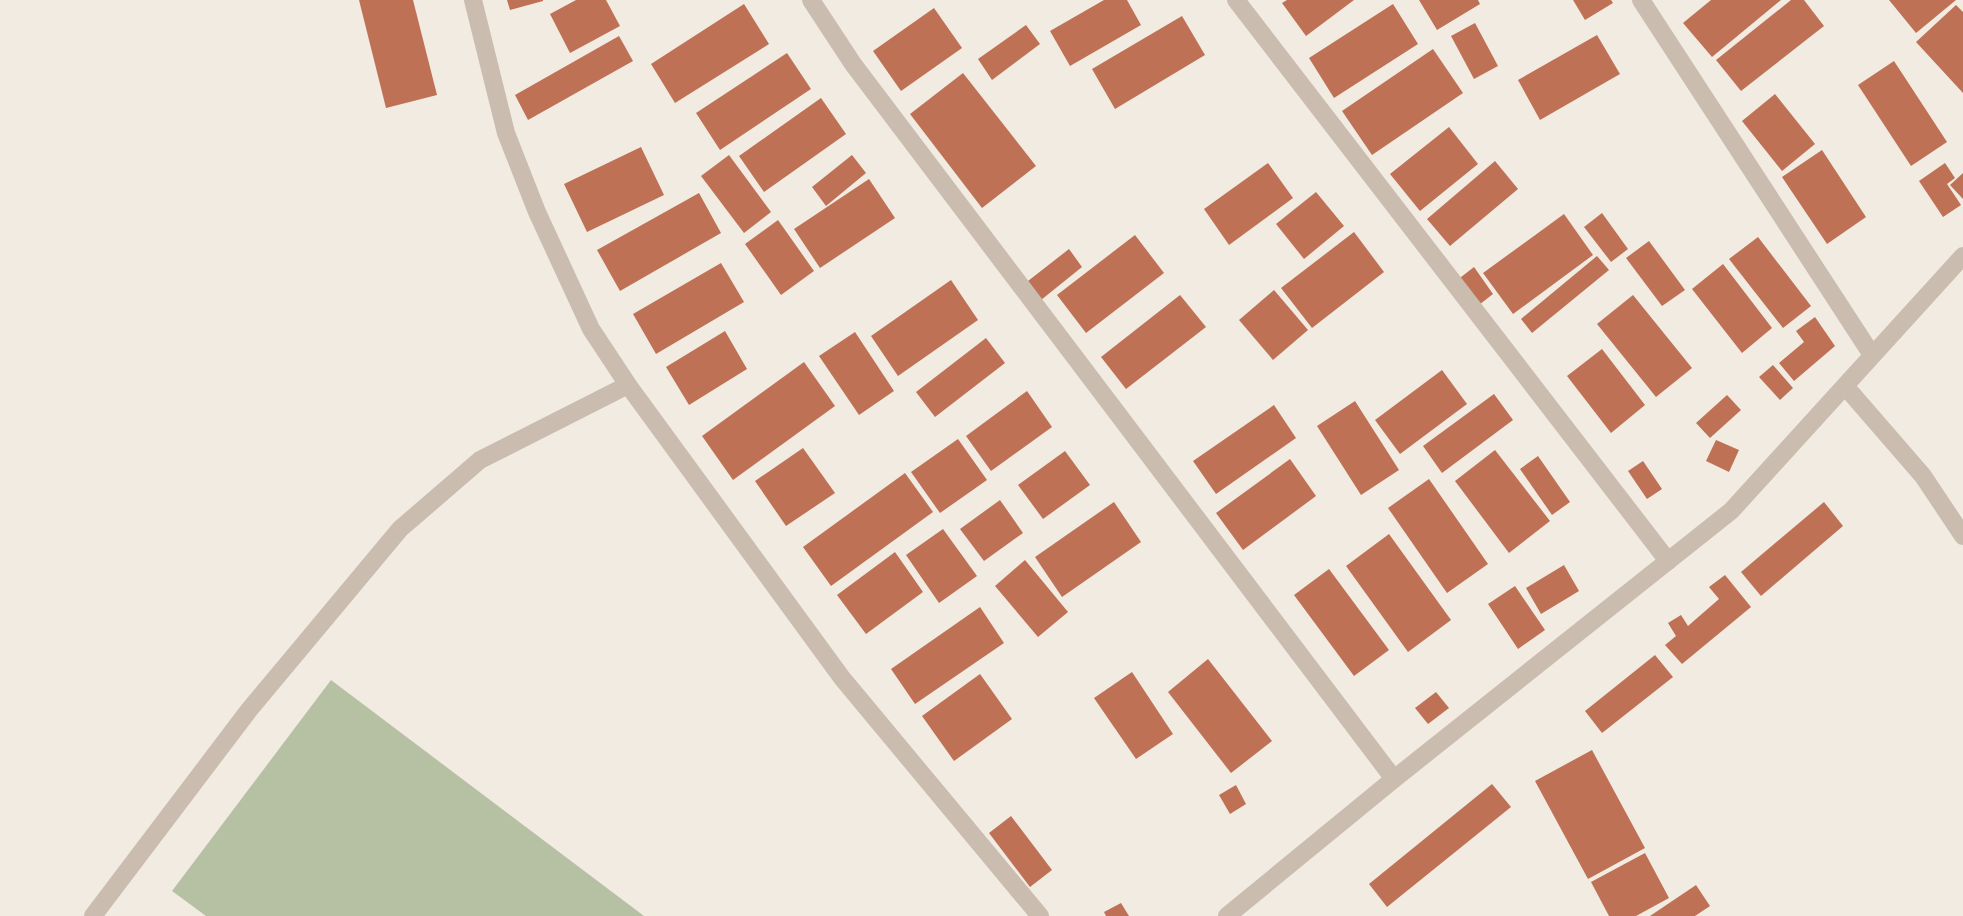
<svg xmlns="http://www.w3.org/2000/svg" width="1963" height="916" font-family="Commissioner,sans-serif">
<rect width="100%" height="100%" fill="#f2ebe2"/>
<polygon fill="#b6c1a3" points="331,680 644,916 206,916 172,891"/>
<g fill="#be7155">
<polygon points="359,0 413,0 437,95 386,108"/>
<polygon points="507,0 543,0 543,1 510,10"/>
<polygon points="576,0 606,0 620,26 570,53 550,14"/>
<polygon points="1104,0 1127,0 1141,25 1070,66 1050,31"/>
<polygon points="1287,0 1354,0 1306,36 1282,3"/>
<polygon points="1419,0 1478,0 1480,4 1437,30"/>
<polygon points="1573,0 1611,0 1613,3 1585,20"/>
<polygon points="1711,0 1781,0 1712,57 1683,23"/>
<polygon points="1791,0 1804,0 1824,26 1741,91 1716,60"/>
<polygon points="1889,0 1956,0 1916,33"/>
<polygon points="744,4 769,44 675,103 651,64"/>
<polygon points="1393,4 1418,44 1334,98 1309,58"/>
<polygon points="1956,5 1963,12 1963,93 1916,42"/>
<polygon points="934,8 962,48 901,91 873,51"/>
<polygon points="1182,16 1205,55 1115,109 1092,69"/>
<polygon points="1475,23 1498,66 1474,79 1451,36"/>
<polygon points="1026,25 1040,44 992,80 978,59"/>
<polygon points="1597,35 1620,74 1540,120 1518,80"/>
<polygon points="619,36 633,61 528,120 515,95"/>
<polygon points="1433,49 1463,93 1372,155 1342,111"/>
<polygon points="787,53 811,89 720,150 696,113"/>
<polygon points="1894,61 1947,142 1911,166 1858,85"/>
<polygon points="963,73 1036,166 982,208 910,114"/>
<polygon points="1775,94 1815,144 1782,171 1742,121"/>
<polygon points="821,98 846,134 764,192 739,156"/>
<polygon points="1449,127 1478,164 1420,211 1390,174"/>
<polygon points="641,147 664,195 587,232 564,184"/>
<polygon points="1822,150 1866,217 1827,244 1782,177"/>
<polygon points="729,155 771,212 744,233 701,176"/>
<polygon points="852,155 866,173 826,206 812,187"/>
<polygon points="1495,161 1518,189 1450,246 1427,219"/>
<polygon points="1268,163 1293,198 1229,245 1204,209"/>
<polygon points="1945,163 1955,178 1947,184 1961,205 1943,217 1919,181"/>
<polygon points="1963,173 1963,199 1950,185"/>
<polygon points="869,179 895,218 820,268 794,229"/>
<polygon points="1316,192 1344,226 1304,259 1276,224"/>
<polygon points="699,193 721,233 620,291 597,250"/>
<polygon points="1602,213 1628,249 1611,262 1584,227"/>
<polygon points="1564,214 1593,255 1513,314 1483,273"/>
<polygon points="778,220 814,271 781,295 745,244"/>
<polygon points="1354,232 1384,272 1312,328 1281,288"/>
<polygon points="1135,235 1164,273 1086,333 1057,295"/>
<polygon points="1758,237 1811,306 1783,328 1729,259"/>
<polygon points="1649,241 1685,290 1662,306 1626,258"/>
<polygon points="1069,249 1082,267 1041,300 1028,281"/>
<polygon points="1597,256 1609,270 1532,333 1521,319"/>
<polygon points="721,263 744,302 656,354 633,314"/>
<polygon points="1723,264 1772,328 1742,353 1692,289"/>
<polygon points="1474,267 1493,294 1475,308 1456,281"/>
<polygon points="951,280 978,320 898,376 871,336"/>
<polygon points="1274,290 1308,330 1273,360 1239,320"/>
<polygon points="1180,295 1206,327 1126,389 1101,357"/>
<polygon points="1633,295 1692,368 1656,397 1597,324"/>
<polygon points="1815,317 1835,346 1794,381 1779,363 1804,342 1796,331"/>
<polygon points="725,331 747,369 689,405 666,367"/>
<polygon points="855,332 894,391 859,415 819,356"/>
<polygon points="986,338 1005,363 935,417 916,392"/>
<polygon points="1602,349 1645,405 1611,433 1567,376"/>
<polygon points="804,362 835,406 733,480 702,436"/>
<polygon points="1773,365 1793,388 1780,400 1759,377"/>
<polygon points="1442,370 1467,404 1400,454 1375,420"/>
<polygon points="1027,391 1052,427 991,471 966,436"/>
<polygon points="1494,394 1513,420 1442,473 1423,446"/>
<polygon points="1727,395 1741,410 1710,438 1696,423"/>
<polygon points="1355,401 1399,470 1361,495 1317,426"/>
<polygon points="1274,405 1296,438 1216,494 1193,461"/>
<polygon points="958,439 987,480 940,513 911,472"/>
<polygon points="1716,440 1739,450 1729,472 1706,461"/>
<polygon points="803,448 835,493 786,526 755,481"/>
<polygon points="1495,450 1550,521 1509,553 1455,481"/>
<polygon points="1065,451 1090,485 1043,519 1018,485"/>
<polygon points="1538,456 1570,502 1552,515 1520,469"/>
<polygon points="1290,459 1316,496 1243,550 1216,513"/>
<polygon points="1643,461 1662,489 1647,499 1628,471"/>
<polygon points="905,473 933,512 831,586 803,547"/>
<polygon points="1429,479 1488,564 1447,593 1388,508"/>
<polygon points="1000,500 1023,533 984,561 960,529"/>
<polygon points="1114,502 1141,542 1062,597 1035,557"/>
<polygon points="1824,502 1843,526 1761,596 1741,572"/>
<polygon points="943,529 977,576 939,603 906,555"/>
<polygon points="1389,534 1451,620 1408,652 1346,566"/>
<polygon points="895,552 923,592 866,634 837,595"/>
<polygon points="1025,560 1068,612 1038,637 995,586"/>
<polygon points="1564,565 1579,591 1541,614 1526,588"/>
<polygon points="1329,569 1389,650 1354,676 1294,595"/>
<polygon points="1725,575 1751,607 1682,664 1665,645 1676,636 1668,623 1681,615 1688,626 1719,599 1709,587"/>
<polygon points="1515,586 1545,630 1518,649 1488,604"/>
<polygon points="980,607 1004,643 915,704 891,669"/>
<polygon points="1655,655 1673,677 1602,733 1585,711"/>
<polygon points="1208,659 1272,741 1231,773 1168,692"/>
<polygon points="1132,672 1173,734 1136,759 1094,698"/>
<polygon points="980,674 1012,719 954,761 922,716"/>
<polygon points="1436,692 1449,708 1428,724 1415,708"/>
<polygon points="1592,750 1645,848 1588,879 1535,781"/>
<polygon points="1492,784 1511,807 1387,907 1369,884"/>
<polygon points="1236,785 1246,804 1230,814 1219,795"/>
<polygon points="1011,816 1052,870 1030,887 989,833"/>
<polygon points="1645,853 1669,898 1636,916 1609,916 1591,882"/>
<polygon points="1696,885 1710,906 1695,916 1650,916"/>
<polygon points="1121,903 1129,916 1106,916 1104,912"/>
</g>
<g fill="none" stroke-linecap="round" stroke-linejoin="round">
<g stroke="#cabcae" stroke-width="18">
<polyline points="473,0 506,133 537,212 591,329 628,385 842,678 1040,916"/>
<polyline points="811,0 853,64 1394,779"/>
<polyline points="1236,0 1668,561"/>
<polyline points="1641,0 1872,355"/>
<polyline points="1845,386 1923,476 1963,536"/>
<polyline points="93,916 249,710 400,529 480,460 628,385"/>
<polyline points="1227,916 1394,779 1731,511 1963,256"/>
</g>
</g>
</svg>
